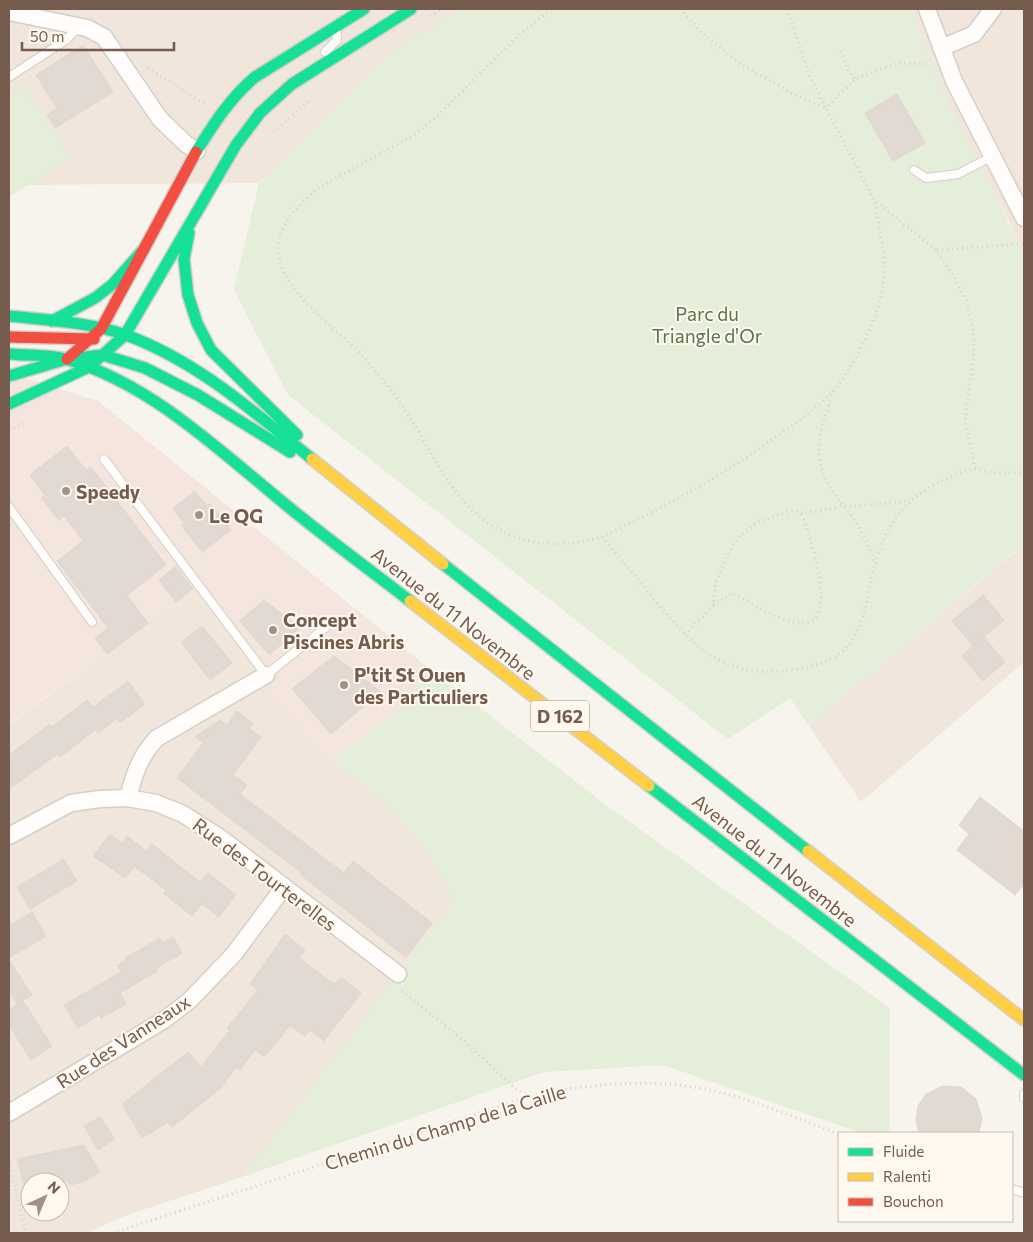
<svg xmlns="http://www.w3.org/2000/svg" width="1033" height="1242" font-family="Commissioner,sans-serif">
<rect width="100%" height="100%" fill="#f7f3ed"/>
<g fill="#f0e6db" fill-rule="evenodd">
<polygon points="9,9 462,9 386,56 259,183 9,185"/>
<polygon points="912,9 1024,9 1024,258 1008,219 955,118 932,68"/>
<polygon points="1024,544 1024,662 861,802 809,726"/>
<path d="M204,582L280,679L314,746L385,802L432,859L454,901L242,1177L127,1215L87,1233H9V725ZM30,1182H60V1212H30Z"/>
</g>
<polygon fill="#f4e6de" points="9,373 98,401 431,670 398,709 332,760 314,746 270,698 269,687 280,679 204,582 9,724"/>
<g fill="#e4eed9">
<path d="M462,9H912C939,97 989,173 1024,258V543L809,726L790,698L728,739L288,395L234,290L259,183L386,56Z"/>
<polygon points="25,86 71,158 9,197 9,96"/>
<polygon points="431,670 606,805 890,1008 889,1133 862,1133 663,1065 544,1072 242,1177 454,901 432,859 385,802 332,760 398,709"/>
</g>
<g fill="#e1d9d2" stroke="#e0d7cf">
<polygon points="83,45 113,92 55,128 47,115 57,108 36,75"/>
<polygon points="897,94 925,143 893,161 865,113"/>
<polygon points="67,446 86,470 91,467 166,565 127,595 148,623 107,654 95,638 108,628 57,561 83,541 64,516 59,520 41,498 45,495 30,475"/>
<polygon points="195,491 207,506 210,503 231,530 202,552 181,525 184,523 173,508"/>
<polygon points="176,566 193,589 176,602 159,580"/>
<polygon points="983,595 1004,620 973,646 952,621"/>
<polygon points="264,600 300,628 269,655 240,621"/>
<polygon points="202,626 232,663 210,680 181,642"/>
<polygon points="984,637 1005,662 983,681 962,656"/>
<polygon points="334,656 381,692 331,734 292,689"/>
<polygon points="128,681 145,704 120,723 117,718 98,733 95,730 60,757 58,754 9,789 9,755 50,724 52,727 87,700 93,707"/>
<polygon points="237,711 253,723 249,728 261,737 233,775 247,785 240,794 344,873 353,861 432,923 406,957 301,875 302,873 177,778 203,743 195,737 220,720 227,725"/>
<polygon points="980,797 1024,831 1024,884 1015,895 957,850 969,834 959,825"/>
<polygon points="110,834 122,843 127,836 146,851 152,844 200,882 208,873 236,895 219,917 202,904 192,916 163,893 166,890 134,866 125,878 93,856"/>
<polygon points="64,859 77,881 30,909 17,887"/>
<polygon points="32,912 46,936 9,958 9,926"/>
<polygon points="285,934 305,950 299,958 328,980 335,984 341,977 361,993 324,1041 310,1030 305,1036 290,1026 264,1057 255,1050 240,1070 236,1067 222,1087 172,1127 168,1122 142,1138 122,1104 188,1052 201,1067 230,1030 227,1028 258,990 250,984"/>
<polygon points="173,937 182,953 156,968 157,971 120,993 126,1004 101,1018 99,1015 78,1028 64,1005 121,972 117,965 126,960 125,958 160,938 163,943"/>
<polygon points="9,960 32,995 17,1004 9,991"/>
<polygon points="23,1001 52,1046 31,1060 9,1025 9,1010"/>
<polygon points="942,1086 961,1087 976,1099 982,1118 979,1133 919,1133 916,1119 918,1106 925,1095"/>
<polygon points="100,1117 115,1139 98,1150 84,1126"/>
<polygon points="84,1145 100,1172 83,1182 70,1185 69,1182 23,1182 18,1159"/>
</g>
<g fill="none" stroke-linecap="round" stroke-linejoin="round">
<defs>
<g id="lane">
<polyline points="325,52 337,40 336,29"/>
<polyline points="9,77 66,40 79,26"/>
<polyline points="914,170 926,178 958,174 993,156"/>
<polyline points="104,459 266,675 325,628"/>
<polyline points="9,507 92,622"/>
<polyline points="1024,1094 1024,1098"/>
<polyline points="1012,1189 1024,1193"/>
</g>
<g id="street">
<polyline points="927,9 954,81 1024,218"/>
<polyline points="9,12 87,28 104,37 160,119 186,144 197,151"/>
<polyline points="941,48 974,34 993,9"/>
<path d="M128,798C134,774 140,756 157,738L266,675"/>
<polyline points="9,836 71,803 100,799 128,798 156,803 183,814 222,839 398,974"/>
<polyline points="9,1113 164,1020 189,1001 234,954 284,887"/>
</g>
<g id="fast">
<path d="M196,152C213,125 230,98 255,77L364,9"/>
<polyline points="189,233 184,259 188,295 197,323 211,350 297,435"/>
<path d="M9,316C47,320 89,322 126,335C197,361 254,412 312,459"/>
<polyline points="52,321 95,298 113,284 144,249"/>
<path d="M9,354C29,356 50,354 69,360C152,385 219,450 285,504C326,538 369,569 410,601"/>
<polyline points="9,376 67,359 103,355 145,368 198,395 290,452"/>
<polyline points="9,404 89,367 125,335 236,145 260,113 292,84 411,9"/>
<polyline points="443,564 808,851"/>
<polyline points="649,786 1024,1075"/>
</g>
<g id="slow">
<polyline points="312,459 443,564"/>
<polyline points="410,601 649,786"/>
<polyline points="808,851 1024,1020"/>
</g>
<g id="jam">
<polyline points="9,337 94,339"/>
<polyline points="67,359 101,329 196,152"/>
</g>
</defs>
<use href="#lane" stroke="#d4cfc8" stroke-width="10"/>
<use href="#street" stroke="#d4cfc8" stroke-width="19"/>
<use href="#fast" stroke="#d6cfc8" stroke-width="14"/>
<use href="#slow" stroke="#d6cfc8" stroke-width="14"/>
<use href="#jam" stroke="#d6cfc8" stroke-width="14"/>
<g stroke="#d8d1cc" stroke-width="3" stroke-dasharray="1 4" stroke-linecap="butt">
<path d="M551,9L518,36L436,117L414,135L318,188C300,204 278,223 278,249C278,291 338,328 365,359C382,378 397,398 411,419C434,456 454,503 493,526C527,547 565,548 602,537C621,559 639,581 658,604C700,653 726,680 796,669C819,666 841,659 853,638C864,620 867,600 871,580C887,513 909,490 975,468L965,420L974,354L973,331L967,302L953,275L936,250L874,200L826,108L797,96L739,63L703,34L680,9"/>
<polyline points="787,9 809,75 826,108 855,79 898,63 928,64"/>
<polyline points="430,16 442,9"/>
<polyline points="841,51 847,69 855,79"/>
<polyline points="148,68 204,104"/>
<polyline points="274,132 310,100"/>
<polyline points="937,250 1024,244"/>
<path d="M833,391C828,408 821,426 819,443C817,478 834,492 853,518C863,532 869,547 875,562"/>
<polyline points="9,431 24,423"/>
<polyline points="975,468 994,473 1024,473"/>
<path d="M602,537C662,508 719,478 773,439C794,425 815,410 832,392C853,370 879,316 883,287C886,257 880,229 874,200"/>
<path d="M713,605L732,593C752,603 776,620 798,623C844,629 808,534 802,514"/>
<polyline points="685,635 713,606 716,582 727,556 738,538 757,522 793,510 802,514 842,506 859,506 908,501"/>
<polyline points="402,991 462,1039 517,1090 530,1096"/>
<polyline points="9,1161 26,1233"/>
<path d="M113,1233L530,1096C588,1084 646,1078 705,1089C751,1098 795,1118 839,1134"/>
</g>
<use href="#lane" stroke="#fefdfc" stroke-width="8"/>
<use href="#street" stroke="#fefdfc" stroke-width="16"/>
<use href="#fast" stroke="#16e098" stroke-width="11"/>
<use href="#slow" stroke="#ffcf43" stroke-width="11"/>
<use href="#jam" stroke="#f24e42" stroke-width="11"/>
</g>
<g fill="#a29186" stroke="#fef8ef" stroke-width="2">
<circle cx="66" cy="491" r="5"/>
<circle cx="199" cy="515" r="5"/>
<circle cx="273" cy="630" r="5"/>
<circle cx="344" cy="685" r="5"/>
</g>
<g text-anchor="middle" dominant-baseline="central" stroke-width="4" stroke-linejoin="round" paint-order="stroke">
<rect fill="#fef8ef" stroke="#9e8b7e" stroke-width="1" x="531" y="700.5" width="58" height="31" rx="4"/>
<g font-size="18" font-weight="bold" fill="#755c4e">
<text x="560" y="716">D 162</text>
</g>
<g font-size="19" fill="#547946" stroke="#fef8ef">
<text x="707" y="313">Parc du<tspan x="707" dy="22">Triangle d'Or</tspan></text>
</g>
<g font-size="19" font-weight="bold" fill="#755c4e" stroke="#fef8ef" text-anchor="start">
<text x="76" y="491">Speedy</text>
<text x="209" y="515">Le QG</text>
<text x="283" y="619">Concept<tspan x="283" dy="22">Piscines Abris</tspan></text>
<text x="354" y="674">P'tit St Ouen<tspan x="354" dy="22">des Particuliers</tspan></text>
</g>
<g font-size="19" fill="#755c4e" stroke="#fef8ef">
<text transform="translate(454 613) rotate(38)">Avenue du 11 Novembre</text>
<text transform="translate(775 860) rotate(38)">Avenue du 11 Novembre</text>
<text transform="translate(265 874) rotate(37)">Rue des Tourterelles</text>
<text transform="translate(123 1041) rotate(-33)">Rue des Vanneaux</text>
<text transform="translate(445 1127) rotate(-17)">Chemin du Champ de la Caille</text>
</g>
</g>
<rect width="1033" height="1242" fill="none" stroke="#755c4e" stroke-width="20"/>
<rect x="838" y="1132" width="175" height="90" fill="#fef8ef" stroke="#c7baaf"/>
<rect x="848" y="1148" width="25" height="8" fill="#16e098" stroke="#c7baaf"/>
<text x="883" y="1157" font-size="15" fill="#755c4e">Fluide</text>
<rect x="848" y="1173" width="25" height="8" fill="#ffcf43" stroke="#c7baaf"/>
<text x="883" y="1182" font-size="15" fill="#755c4e">Ralenti</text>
<rect x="848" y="1198" width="25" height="8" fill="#f24e42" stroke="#c7baaf"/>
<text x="883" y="1207" font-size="15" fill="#755c4e">Bouchon</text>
<g transform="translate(45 1197) rotate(44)"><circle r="24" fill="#fef8ef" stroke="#c7baaf"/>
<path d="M0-4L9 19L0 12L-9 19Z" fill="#a29186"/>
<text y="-8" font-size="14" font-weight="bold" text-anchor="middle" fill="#755c4e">N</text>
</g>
<path d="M22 42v8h152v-8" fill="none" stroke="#755c4e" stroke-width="2.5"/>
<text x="30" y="42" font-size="15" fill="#755c4e" stroke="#fef8ef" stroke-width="4" paint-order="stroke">50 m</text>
</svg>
